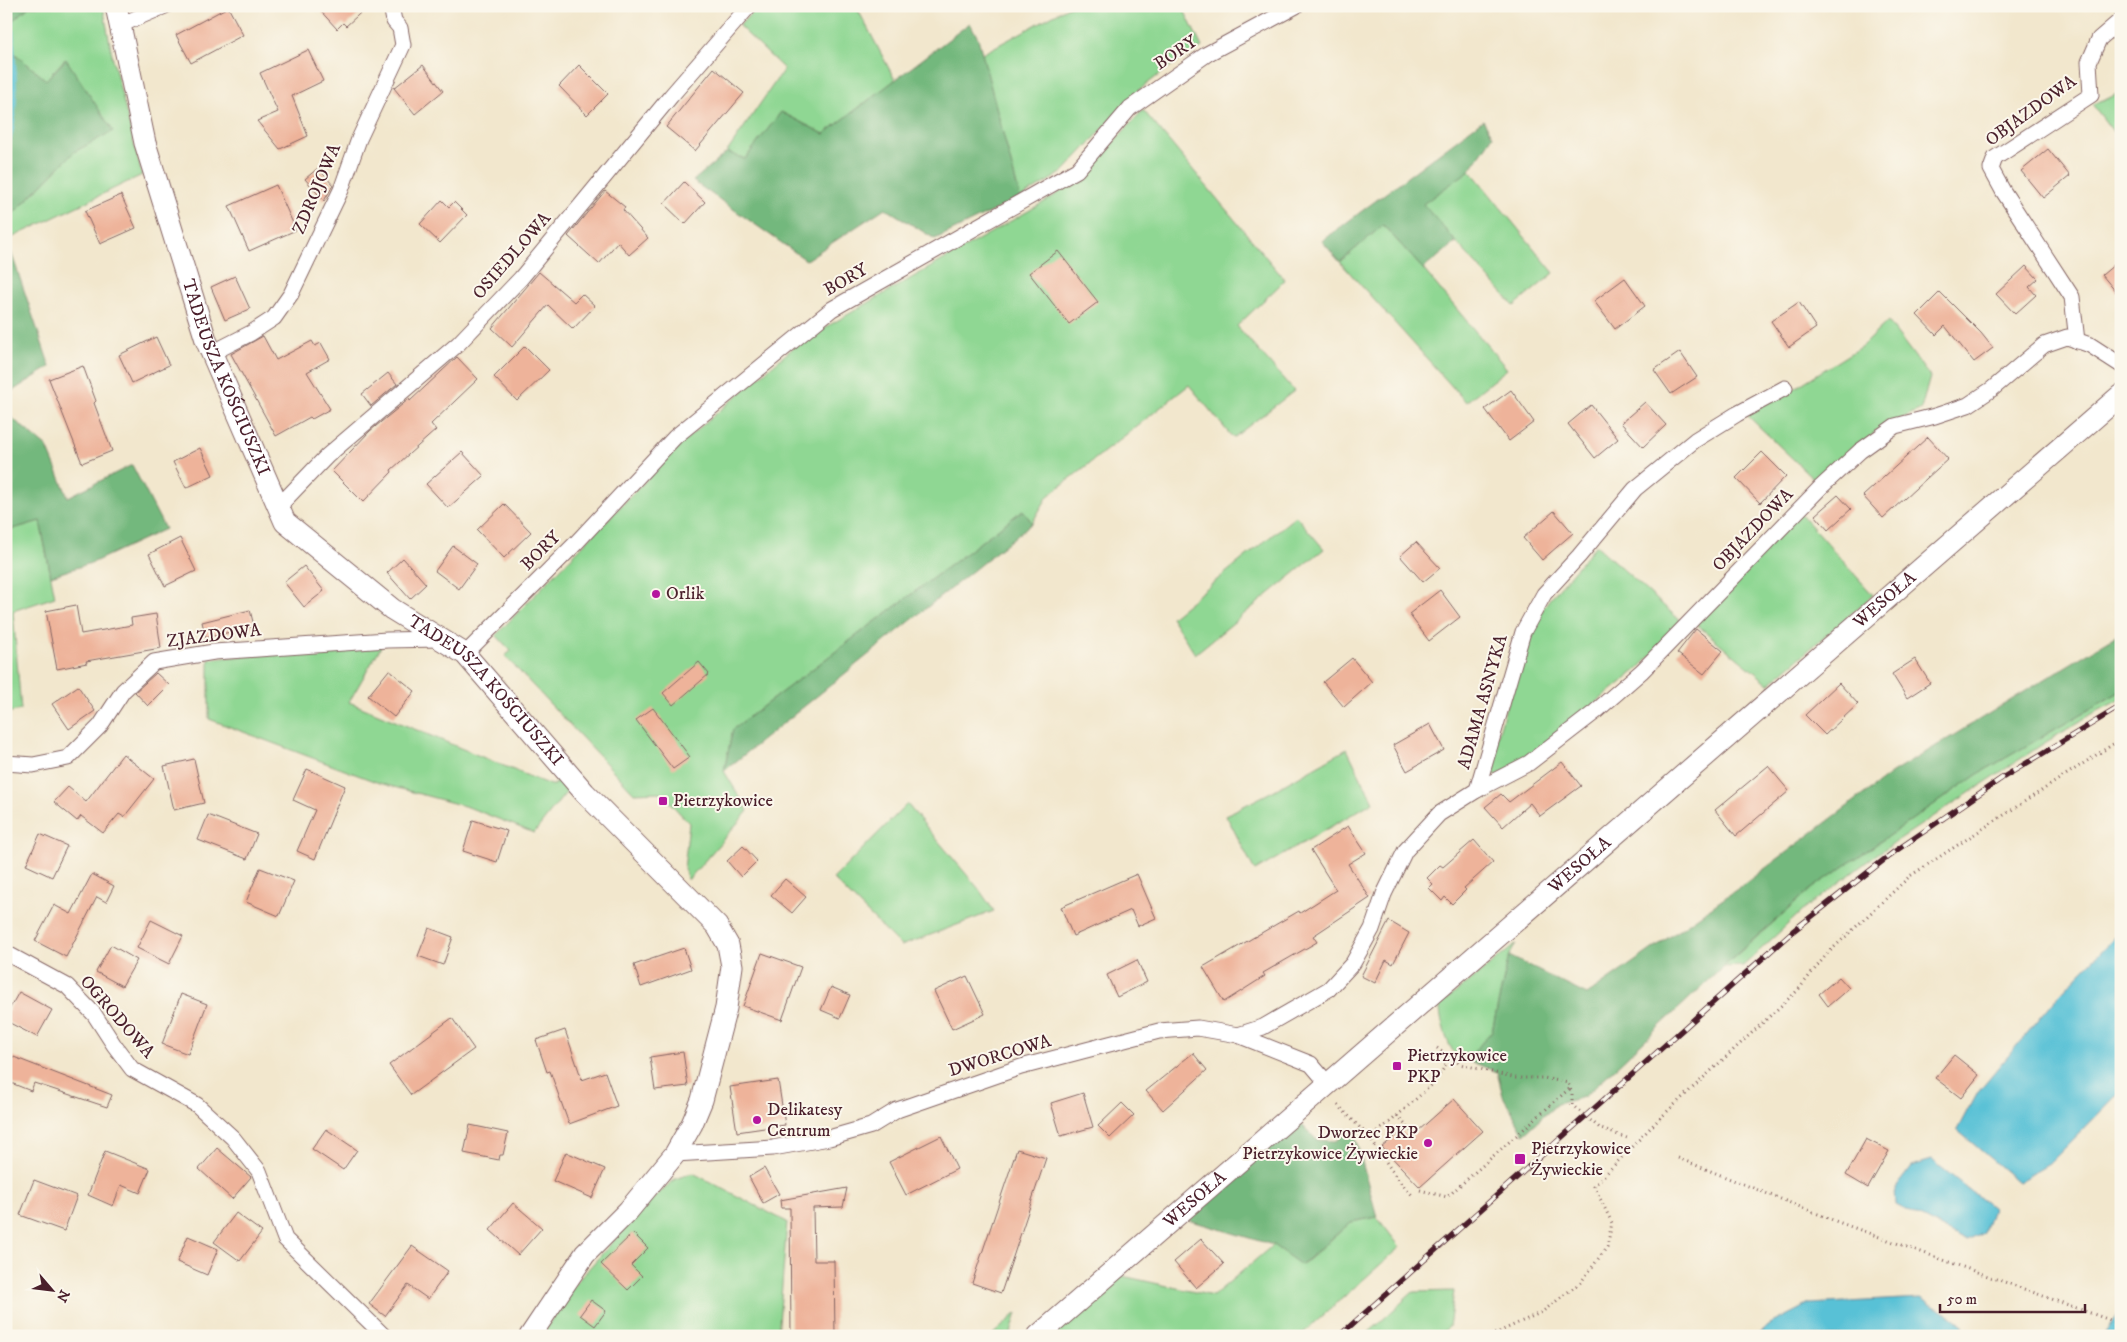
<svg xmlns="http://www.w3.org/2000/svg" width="2127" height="1342" font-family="'IM FELL DW Pica',serif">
<rect width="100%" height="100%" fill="#fbf7ec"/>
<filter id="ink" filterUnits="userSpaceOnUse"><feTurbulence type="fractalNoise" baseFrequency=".02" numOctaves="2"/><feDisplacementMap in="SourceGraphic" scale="10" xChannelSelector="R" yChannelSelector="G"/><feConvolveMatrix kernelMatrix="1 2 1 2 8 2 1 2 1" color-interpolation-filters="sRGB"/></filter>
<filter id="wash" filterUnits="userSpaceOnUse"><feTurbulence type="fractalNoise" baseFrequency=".0096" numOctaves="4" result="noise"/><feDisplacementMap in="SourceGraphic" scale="20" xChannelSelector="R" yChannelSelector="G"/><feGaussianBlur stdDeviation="1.12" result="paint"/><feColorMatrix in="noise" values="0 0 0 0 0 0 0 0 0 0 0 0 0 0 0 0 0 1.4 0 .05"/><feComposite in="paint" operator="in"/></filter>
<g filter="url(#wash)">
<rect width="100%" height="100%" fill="#f2e7cd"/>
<g fill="#8fd793" stroke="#6c7b5f">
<polygon points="30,6 103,6 113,60 142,175 7,240 10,217 74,152 112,131 65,59 46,80 6,46 6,26"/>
<polygon points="758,6 856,6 895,80 824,134 781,112 745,159 727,152 784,69 739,26"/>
<polygon points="1070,6 1182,6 1202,47 1169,67 1138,91 1063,172 1020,198 982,54"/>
<polygon points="2121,92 2121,142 2092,104 2103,101"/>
<polygon points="1143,110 1285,280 1237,326 1294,391 1233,438 1189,385 1048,496 1032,523 1023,510 733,729 724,771 748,811 688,880 684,869 689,823 660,792 634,793 505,656 511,651 496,635 684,441 800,342 1051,198 1085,173"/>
<polygon points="1470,170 1554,273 1514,306 1422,204"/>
<polygon points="1383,225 1423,269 1507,369 1466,402 1340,262"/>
<polygon points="1888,321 1930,377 1921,409 1878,430 1817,482 1746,414 1795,388 1862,346"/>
<polygon points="1799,512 1873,595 1769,684 1696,624"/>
<polygon points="1296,516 1324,549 1195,654 1171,617"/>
<polygon points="40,521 55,597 13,611 21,710 6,713 6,531"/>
<polygon points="1596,545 1683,623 1638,669 1548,741 1507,770 1497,775 1491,773 1489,767 1525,639 1548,601"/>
<polygon points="382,645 349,702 550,785 555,785 556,779 568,790 534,833 468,807 379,783 209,719 209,659"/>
<polygon points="2121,691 2121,699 2092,714 2043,744 1877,854 1802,911 1743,966 1723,967 1810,890 1978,774"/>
<polygon points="1347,749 1373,802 1255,871 1226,815 1273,791"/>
<polygon points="907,804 978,888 994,911 901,946 833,879"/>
<path d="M1516,944L1509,956L1492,1031L1467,1060C1464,1058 1458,1057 1456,1055C1447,1046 1439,1017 1440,1005Z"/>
<polygon points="693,1173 787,1222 778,1336 541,1336 573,1286 644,1207 675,1179"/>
<polygon points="1377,1217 1400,1247 1300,1336 1038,1336 1109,1273 1213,1296 1273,1245 1302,1265 1351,1222"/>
<polygon points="1454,1291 1449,1327 1437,1336 1365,1336 1413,1292"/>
<polygon points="1017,1313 1010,1336 991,1336"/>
</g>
<g fill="#73b87d" stroke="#5e6c54">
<polygon points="6,6 30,6 6,26"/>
<polygon points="970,23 978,38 1020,198 935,239 885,208 806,260 693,181 727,152 745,159 781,112 824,134"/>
<polygon points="6,46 46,80 66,59 113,131 74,152 10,217 7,240 50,367 6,395"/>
<polygon points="1483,120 1493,136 1470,170 1423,204 1456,242 1423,269 1383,225 1340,262 1322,241"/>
<polygon points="6,413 47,447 68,497 132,465 165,529 94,562 51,576 40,521 6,531"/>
<polygon points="1023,510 1032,523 724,771 733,729"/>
<polygon points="2121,634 2121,691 1978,774 1810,890 1738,953 1584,1097 1557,1104 1524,1134 1503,1096 1497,1072 1467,1060 1492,1031 1509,956 1587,995 1743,885 1892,773 2109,640"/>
<polygon points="1292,1115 1317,1140 1335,1141 1353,1129 1377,1217 1351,1222 1301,1265 1273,1245 1175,1216"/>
</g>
<g fill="#59c1d6" stroke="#527080">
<polygon points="2121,931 2121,1091 2049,1164 2018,1182 1957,1130 1975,1096 2058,996"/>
<polygon points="1932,1160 1992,1208 1984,1233 1967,1241 1896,1205 1895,1188 1912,1166"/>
<polygon points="1921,1298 1963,1324 1963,1336 1756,1336 1770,1324 1809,1304"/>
<polygon points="2121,1311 2121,1336 2103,1336"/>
</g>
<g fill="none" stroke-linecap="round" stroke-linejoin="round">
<path stroke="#59c1d6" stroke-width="5.5" d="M6,147C21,112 11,46 10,6"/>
</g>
<g id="blocks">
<g fill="#eeb39a">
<polygon points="316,6 368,6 346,26 343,23 337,29"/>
<polygon points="228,7 243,35 191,63 176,35"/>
<polygon points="308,50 323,81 292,96 308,136 280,149 257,121 278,112 260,73"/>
<polygon points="423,65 443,91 415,114 394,88"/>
<polygon points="579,65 608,94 587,115 559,86"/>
<polygon points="714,68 744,93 695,151 666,127"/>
<polygon points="2048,149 2070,176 2043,198 2021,171"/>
<polygon points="318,168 333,185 324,201 305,179"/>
<polygon points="684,182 705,202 685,224 664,204"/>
<polygon points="276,185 296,230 249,251 229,206"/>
<polygon points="605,191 625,207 623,210 648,238 629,255 618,242 599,264 568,236"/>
<polygon points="121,195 136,228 100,244 85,211"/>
<polygon points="442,200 449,207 454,202 467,215 440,243 420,224"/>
<polygon points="1058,251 1098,302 1069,324 1029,273"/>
<polygon points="2121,259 2121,298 2102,275"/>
<polygon points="2026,266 2038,279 2029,287 2036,295 2015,314 1996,294"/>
<polygon points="539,272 574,302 582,294 595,306 573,329 548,305 512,347 492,328"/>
<polygon points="235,276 250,309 225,320 211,287"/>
<polygon points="1625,278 1645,306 1615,329 1594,301"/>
<polygon points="1940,292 1981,333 1993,348 1974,362 1945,326 1936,335 1917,315"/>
<polygon points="1799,302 1816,328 1789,347 1771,321"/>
<polygon points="263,336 276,360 312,341 315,346 321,343 330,359 307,372 330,409 312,419 310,417 276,436 231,354"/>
<polygon points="156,337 169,365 132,383 119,355"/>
<polygon points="525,346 549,370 517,401 494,377"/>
<polygon points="1680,352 1697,377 1671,394 1654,370"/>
<polygon points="457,357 478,379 431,424 436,430 391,470 392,472 363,502 332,471 370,431 409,399 410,401"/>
<polygon points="83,366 96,401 94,403 112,451 82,463 49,379"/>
<polygon points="388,373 397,384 371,406 362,394"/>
<polygon points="1511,390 1534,422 1509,441 1485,409"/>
<polygon points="1645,402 1666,425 1643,447 1621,423"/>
<polygon points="1591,405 1618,439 1595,458 1568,424"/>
<polygon points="1928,437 1948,459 1883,518 1863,496"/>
<polygon points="200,448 213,475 186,488 173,462"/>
<polygon points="462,452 484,476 448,508 426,484"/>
<polygon points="1762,452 1786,476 1760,503 1736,478"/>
<polygon points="1838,495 1851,509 1828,530 1815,515"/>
<polygon points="504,504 531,532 504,558 477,530"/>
<polygon points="1554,511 1573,533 1542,560 1523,538"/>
<polygon points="180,538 196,571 165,586 149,554"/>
<polygon points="1416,542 1440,568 1423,582 1400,556"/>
<polygon points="453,546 477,564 459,589 435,571"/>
<polygon points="403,558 426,584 410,599 387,573"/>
<polygon points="304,566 324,591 304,607 284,582"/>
<polygon points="1440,590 1460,617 1429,641 1409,614"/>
<polygon points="76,605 81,634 132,625 131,618 156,614 161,648 86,661 87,663 57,669 46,611"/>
<polygon points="250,610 254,626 206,638 202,622"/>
<polygon points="1696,629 1723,651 1704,674 1677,653"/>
<polygon points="1352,658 1372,682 1344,707 1323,682"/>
<polygon points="1915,659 1930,683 1907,698 1892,674"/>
<polygon points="699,662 709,674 673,705 663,693"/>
<polygon points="389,670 415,691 394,717 368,696"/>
<polygon points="156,673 169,685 148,706 135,692"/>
<polygon points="1839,683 1858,704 1825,735 1805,715"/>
<polygon points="78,686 95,711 69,729 52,704"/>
<polygon points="653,708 690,757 673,769 636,720"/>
<polygon points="1430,724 1444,750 1407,771 1393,745"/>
<polygon points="123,754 154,779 124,817 119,814 103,833 81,816 77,821 54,802 68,787 86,802"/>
<polygon points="194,759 204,803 174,810 164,766"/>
<polygon points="1562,762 1581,786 1540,816 1530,803 1503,827 1485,807 1501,794 1509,802"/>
<polygon points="1768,766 1789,791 1736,836 1715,810"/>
<polygon points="307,769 345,786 315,859 297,851 315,810 293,800"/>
<polygon points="208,815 257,834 247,859 198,840"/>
<polygon points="473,820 507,831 497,862 463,851"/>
<polygon points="1348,826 1366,853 1348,864 1370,898 1313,936 1317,942 1263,973 1265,976 1224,1002 1203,967 1299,911 1300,913 1336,890 1311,850"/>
<polygon points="40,834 67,846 52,877 26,865"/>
<polygon points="1474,840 1493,862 1464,888 1466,890 1452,904 1445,897 1442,901 1429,888 1433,884 1427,878 1440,865 1443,867"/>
<polygon points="743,846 757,861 741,877 727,861"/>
<polygon points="260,868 294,881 279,916 246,902"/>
<polygon points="92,874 114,886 106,902 97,897 66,957 35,941 54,905 71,914"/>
<polygon points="1137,874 1156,918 1138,926 1131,910 1073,936 1061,907"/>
<polygon points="785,879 806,897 792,913 771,895"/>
<polygon points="151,920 183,936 169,964 137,948"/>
<polygon points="1389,921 1409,933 1393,964 1386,960 1375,983 1361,976"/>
<polygon points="429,928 453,937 443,965 418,956"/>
<polygon points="111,945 137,960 122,986 96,972"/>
<polygon points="684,948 691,969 641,987 634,965"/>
<polygon points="762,953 801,967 782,1020 743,1006"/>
<polygon points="1137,960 1147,982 1117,997 1107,975"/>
<polygon points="967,976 985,1014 952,1029 934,991"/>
<polygon points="1839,977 1849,988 1828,1006 1819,994"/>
<polygon points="831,987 850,995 840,1018 821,1010"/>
<polygon points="19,992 52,1010 37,1037 6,1021 6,1015"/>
<polygon points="181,994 207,1004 188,1054 162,1044"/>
<polygon points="452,1018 474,1049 411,1095 389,1065"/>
<polygon points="565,1030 582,1080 605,1072 617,1106 569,1124 550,1071 547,1072 536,1040"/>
<polygon points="683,1052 688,1086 655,1090 650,1057"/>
<polygon points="1193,1053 1207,1070 1163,1110 1146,1091"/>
<polygon points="6,1054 112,1095 107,1107 34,1083 31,1091 6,1081"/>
<polygon points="1954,1055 1979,1075 1961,1098 1935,1078"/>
<polygon points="778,1080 785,1125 737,1132 730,1087"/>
<polygon points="1083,1093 1093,1127 1061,1136 1051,1103"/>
<polygon points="1454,1099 1483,1131 1420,1187 1382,1147 1402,1131 1409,1139"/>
<polygon points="1122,1103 1134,1115 1110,1138 1098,1126"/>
<polygon points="470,1125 508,1133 503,1155 500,1155 499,1160 464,1153"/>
<polygon points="326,1129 357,1150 343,1170 312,1149"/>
<polygon points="941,1136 957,1169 906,1195 889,1162"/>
<polygon points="1866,1139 1889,1151 1868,1188 1846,1175"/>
<polygon points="217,1148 251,1177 232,1199 199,1169"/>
<polygon points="1017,1149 1046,1158 1001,1293 972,1283"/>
<polygon points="105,1151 150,1169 140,1193 121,1185 113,1206 88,1195"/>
<polygon points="566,1152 605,1169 592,1198 553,1181"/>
<polygon points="764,1168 779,1194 763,1203 749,1177"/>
<polygon points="34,1180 77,1196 64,1231 20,1215"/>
<polygon points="847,1188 843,1207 813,1208 814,1261 834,1261 835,1336 791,1336 790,1208 781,1208 780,1200"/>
<polygon points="513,1203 542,1228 518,1255 490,1230"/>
<polygon points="236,1213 262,1232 240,1261 214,1242"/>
<polygon points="633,1233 648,1248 631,1265 642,1276 628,1290 601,1264"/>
<polygon points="188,1236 218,1249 207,1275 177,1262"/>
<polygon points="1201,1239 1224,1264 1196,1288 1174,1262"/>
<polygon points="412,1246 448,1271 428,1299 408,1285 385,1316 369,1304"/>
<polygon points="591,1300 606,1311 595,1326 580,1315"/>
</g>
</g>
</g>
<g filter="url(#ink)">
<use href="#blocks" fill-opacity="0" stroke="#856564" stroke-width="1"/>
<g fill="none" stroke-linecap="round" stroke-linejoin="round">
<defs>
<g id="street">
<polyline points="120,25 165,6"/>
<polyline points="2077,341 2072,297 2003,191 1991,169 1995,158 2091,95 2089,62 2099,39 2121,20"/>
<polyline points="212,353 251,333 274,318 291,294 341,190 359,139 403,45 400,28 394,21 391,6"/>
<polyline points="278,507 327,456 458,344 521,278 671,96 749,6"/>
<polyline points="465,654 576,543 675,437 832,309 1077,170 1130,108 1207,54 1296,6"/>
<polyline points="6,763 33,765 68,758 100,726 123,691 154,662 214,652 387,640 439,639"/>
<polyline points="1477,790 1529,763 1595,712 1642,671 1821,487 1860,451 1895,426 1935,416 1968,405 1992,389 2044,345 2067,337 2090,345 2121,365"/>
<polyline points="6,953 67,986 94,1014 114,1045 132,1069 197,1105 233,1138 259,1171 285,1239 384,1336"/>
<polyline points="1238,1035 1263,1027 1329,989 1353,963 1372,929 1384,894 1405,851 1439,814 1477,790 1523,632 1544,594 1579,556 1635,489 1695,440 1737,414 1785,388"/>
<polyline points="675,1154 773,1148 829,1138 871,1126 897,1110 1021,1067 1159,1031 1198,1028 1238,1035 1311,1064 1328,1084"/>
</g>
<g id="secondary">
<path id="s1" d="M116,6L145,143L206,340L285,522L392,609L465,654L585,793L717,926L728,945L732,966L726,1008L702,1100L692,1124L675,1154L628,1211L585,1254L530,1336"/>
<path id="s2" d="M1038,1336L2121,395"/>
</g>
</defs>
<use href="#street" stroke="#856564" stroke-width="17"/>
<use href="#secondary" stroke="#856564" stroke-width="23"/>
<g stroke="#856564" stroke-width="3" stroke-dasharray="1 4" stroke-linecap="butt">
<polyline points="1437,1048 1460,1064 1516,1078 1544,1078 1568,1083 1572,1093 1572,1105 1601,1129 1630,1139"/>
<polyline points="1338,1105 1369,1137 1399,1181 1413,1196"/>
<polyline points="1397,1116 1414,1134"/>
<polyline points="1369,1137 1389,1123 1435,1082 1451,1057"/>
<polyline points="1678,1158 1838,1222 2121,1324"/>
<polyline points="1420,1190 1447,1197 1570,1088"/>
<polyline points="1490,1336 1542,1312 1581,1282 1607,1247 1612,1223 1594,1186 1657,1121 1798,990 1827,954 1910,876 2121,739"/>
</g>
<use href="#street" stroke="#fff" stroke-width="15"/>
<use href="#secondary" stroke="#fff" stroke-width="21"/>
<defs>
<polyline id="rail" points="1339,1336 1793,931 1894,852 2002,778 2121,706"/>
</defs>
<use href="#rail" stroke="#4a1f2b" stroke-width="5.5"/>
<use href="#rail" stroke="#fbf7ec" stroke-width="4" stroke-dasharray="11" stroke-linecap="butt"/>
</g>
</g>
<g fill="#b5179e" stroke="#fbf7ec" stroke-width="2">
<circle cx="656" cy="594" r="5"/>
<rect x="658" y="796" width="10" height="10" rx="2.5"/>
<rect x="1392" y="1061" width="10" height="10" rx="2.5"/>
<circle cx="757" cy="1120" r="5"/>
<circle cx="1428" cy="1143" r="5"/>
<rect x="1514" y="1153" width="12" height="12" rx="2.5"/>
</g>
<g text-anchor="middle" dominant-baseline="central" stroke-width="4" stroke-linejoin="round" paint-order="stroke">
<g font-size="18" fill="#4a1f2b" stroke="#fbf7ec">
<text transform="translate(1176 53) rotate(-34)">BORY</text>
<text transform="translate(2031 111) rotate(-36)">OBJAZDOWA</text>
<text transform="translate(317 189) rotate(-67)">ZDROJOWA</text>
<text transform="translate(512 256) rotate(-49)">OSIEDLOWA</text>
<text transform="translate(846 280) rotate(-30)">BORY</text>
<text stroke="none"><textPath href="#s1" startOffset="388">TADEUSZA KOŚCIUSZKI</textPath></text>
<text transform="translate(1753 530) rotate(-46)">OBJAZDOWA</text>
<text transform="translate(541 551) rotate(-45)">BORY</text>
<text stroke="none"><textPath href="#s2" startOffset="1122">WESOŁA</textPath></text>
<text transform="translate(214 636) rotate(-7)">ZJAZDOWA</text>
<text stroke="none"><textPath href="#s1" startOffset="808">TADEUSZA KOŚCIUSZKI</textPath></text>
<text transform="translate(1483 702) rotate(-74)">ADAMA ASNYKA</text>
<text stroke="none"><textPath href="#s2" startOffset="718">WESOŁA</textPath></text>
<text transform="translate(117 1017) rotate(49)">OGRODOWA</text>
<text transform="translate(1000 1056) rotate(-17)">DWORCOWA</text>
<text stroke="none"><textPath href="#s2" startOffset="208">WESOŁA</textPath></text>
</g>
<g font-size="18" fill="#4a1f2b" stroke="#fbf7ec" text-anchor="start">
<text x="666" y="594">Orlik</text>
<text x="673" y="801">Pietrzykowice</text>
<text x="1407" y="1056">Pietrzykowice<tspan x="1407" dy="21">PKP</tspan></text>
<text x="767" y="1110">Delikatesy<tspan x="767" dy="21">Centrum</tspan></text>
<text x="1418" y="1133" text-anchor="end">Dworzec PKP<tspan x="1418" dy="21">Pietrzykowice Żywieckie</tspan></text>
<text x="1531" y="1149">Pietrzykowice<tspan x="1531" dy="21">Żywieckie</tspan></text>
</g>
</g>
<rect width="2127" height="1342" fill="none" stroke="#fbf7ec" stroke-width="25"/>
<g transform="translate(52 1290) rotate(118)" stroke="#fbf7ec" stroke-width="4" paint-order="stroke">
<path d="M0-4L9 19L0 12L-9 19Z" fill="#4a1f2b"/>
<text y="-8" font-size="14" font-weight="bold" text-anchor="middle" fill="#4a1f2b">N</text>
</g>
<path d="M1940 1304v8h145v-8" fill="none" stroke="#4a1f2b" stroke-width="2.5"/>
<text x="1947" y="1304" font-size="15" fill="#4a1f2b" stroke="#fbf7ec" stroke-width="4" paint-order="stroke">50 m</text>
</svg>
